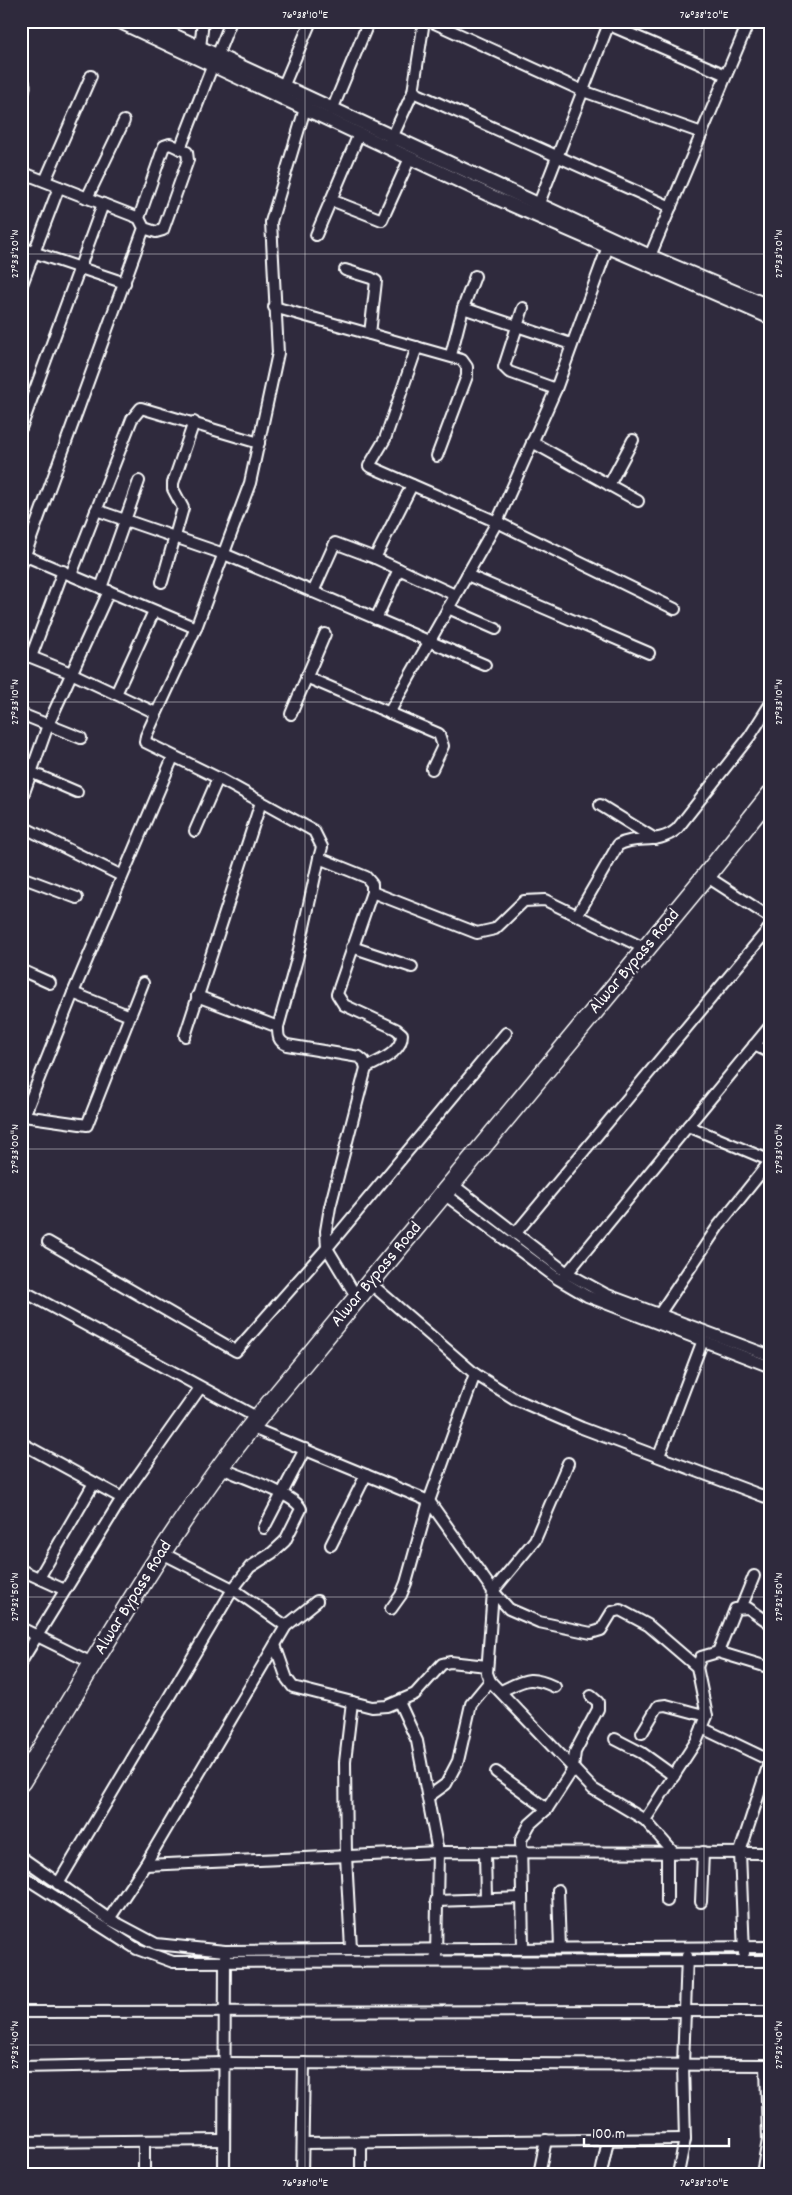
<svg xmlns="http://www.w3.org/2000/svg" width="792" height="2195" font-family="Dekko,sans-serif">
<rect width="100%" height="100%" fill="#2f2a3d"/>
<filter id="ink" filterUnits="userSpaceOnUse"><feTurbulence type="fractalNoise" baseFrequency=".02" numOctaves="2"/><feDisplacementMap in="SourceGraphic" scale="10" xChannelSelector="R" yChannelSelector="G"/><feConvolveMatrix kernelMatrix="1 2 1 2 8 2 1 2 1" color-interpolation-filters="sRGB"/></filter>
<g filter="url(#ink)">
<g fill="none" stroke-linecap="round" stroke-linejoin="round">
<defs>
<g id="minor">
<polyline points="430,21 583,91 702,133"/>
<polyline points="600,21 726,75"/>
<polyline points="200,48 203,21"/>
<polyline points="217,56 231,21"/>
<path d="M21,78C27,85 24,90 21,97"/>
<polyline points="283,87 311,21"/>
<polyline points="413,92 671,207"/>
<polyline points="307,102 271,222 278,353 250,483 196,628 146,736 145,742 218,778 314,831 322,847 319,858 366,877 372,884 372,892 477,933 495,929 524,901 545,900 646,949"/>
<polyline points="332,110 369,21"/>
<polyline points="390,142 413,92 424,21"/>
<polyline points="180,149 212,67"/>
<polyline points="21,172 139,218"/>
<polyline points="45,181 91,76"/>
<polyline points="87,198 124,121"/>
<polyline points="331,200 382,220 410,158"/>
<polyline points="536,211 610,21"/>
<polyline points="316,235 359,134"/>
<polyline points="21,248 125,283"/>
<polyline points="650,256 749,21"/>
<polyline points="345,270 371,278 376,281 370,334"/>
<polyline points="21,287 59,187"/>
<polyline points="274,307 462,360 467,367 467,376 437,456"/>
<polyline points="463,308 571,344"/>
<polyline points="523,308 504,367 509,372 556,389"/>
<polyline points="417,347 385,439 369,466 497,522 675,609"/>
<polyline points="451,355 463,308 475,276"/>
<polyline points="21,428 103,204"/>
<polyline points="532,442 638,501"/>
<polyline points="609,485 633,440"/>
<polyline points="96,510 224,554 485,665"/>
<polyline points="21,554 196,628"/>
<polyline points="375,558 412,485"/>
<polyline points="21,566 144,228 139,218 164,146 170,144 187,152 188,160 163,230 156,232 144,228"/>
<polyline points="71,575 132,419 141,408 259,443"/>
<polyline points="467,575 649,653"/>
<polyline points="162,582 183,508 173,489 173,483 194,422"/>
<polyline points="101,588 139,481"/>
<polyline points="313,592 335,543 375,558 455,595"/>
<polyline points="448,608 496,629"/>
<polyline points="376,619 399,569"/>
<polyline points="21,653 71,673 156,713"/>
<polyline points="31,657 63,571"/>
<polyline points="306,677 439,734 443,746 432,769"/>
<polyline points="116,694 154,611"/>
<polyline points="389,713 497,522 556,389 610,241"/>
<polyline points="21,714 81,738"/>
<polyline points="291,714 325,634"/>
<polyline points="21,768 77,792"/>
<polyline points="21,801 48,725 109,591"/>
<polyline points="600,805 655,839"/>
<polyline points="21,826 122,876"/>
<polyline points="195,831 218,778"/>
<path d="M319,858L297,959L278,1027C278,1036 278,1041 287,1045L359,1057L364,1061L366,1068L330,1207L326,1231L327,1248L357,1298"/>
<polyline points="706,876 771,918"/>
<polyline points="21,877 77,898"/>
<path d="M578,914L618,845C638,834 657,846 677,829L750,736L771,703"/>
<polyline points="352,947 412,967"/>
<polyline points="21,970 50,983"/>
<polyline points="197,996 278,1027"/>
<polyline points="130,1016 143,983"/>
<polyline points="185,1036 261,802"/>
<polyline points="754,1045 771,1053"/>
<path d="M366,1068C380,1060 402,1053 402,1034L396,1029L344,1005L337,994L372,892"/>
<polyline points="21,1116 24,1116 73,993 173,757"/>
<polyline points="24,1116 87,1125 130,1016 73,993"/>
<polyline points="688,1126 771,1161"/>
<polyline points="453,1185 567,1273 605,1294 771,1356"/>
<polyline points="444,1194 558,1279 587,1296 771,1367"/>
<polyline points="515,1234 771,926"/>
<polyline points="48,1242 236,1351 327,1248 506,1033"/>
<polyline points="564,1277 771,1025"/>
<polyline points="370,1283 475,1374 515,1399 582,1428 771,1499"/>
<polyline points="21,1290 258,1418"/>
<polyline points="660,1313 719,1225 771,1160"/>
<polyline points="250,1427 429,1501 493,1591 509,1609 539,1622 591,1633 601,1630 612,1612 620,1610 648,1625 697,1667 707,1716 697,1740 645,1820"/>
<polyline points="21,1443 122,1498"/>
<polyline points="659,1456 703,1340"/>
<polyline points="568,1463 535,1540 493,1591 487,1673 490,1681 593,1789 645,1820 673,1852"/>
<polyline points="264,1528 305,1449"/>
<polyline points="331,1545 366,1475"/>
<polyline points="162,1553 233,1589 286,1626"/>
<polyline points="21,1570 65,1590"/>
<polyline points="39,1578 94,1483"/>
<polyline points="741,1608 754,1576"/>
<polyline points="391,1609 401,1595 406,1583 429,1501 475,1374"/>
<polyline points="21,1628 92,1663"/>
<polyline points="275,1645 287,1679 293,1687 372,1707 387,1706 415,1694 442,1664 450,1662 487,1666"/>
<polyline points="718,1652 735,1609 748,1608 771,1624"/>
<polyline points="21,1662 122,1498 200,1388"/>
<polyline points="697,1667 701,1657 718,1652 771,1668"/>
<path d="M501,1691C525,1680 529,1675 555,1687"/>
<polyline points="399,1702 417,1741 438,1852 436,1956"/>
<polyline points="702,1728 769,1760"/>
<polyline points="642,1733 658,1706 666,1705 707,1716"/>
<polyline points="615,1739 642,1753 674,1776"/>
<polyline points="496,1772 547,1809"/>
<polyline points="428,1797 446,1784 458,1761 471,1704 490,1681"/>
<polyline points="485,1852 486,1899"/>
<polyline points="667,1852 667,1901"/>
<polyline points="21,1857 109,1919 156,1944 225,1951 771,1947"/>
<polyline points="145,1865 438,1852 771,1853"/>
<polyline points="21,1875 137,1949 173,1962 771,1961"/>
<path d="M58,1884L233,1589L250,1567L272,1553L285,1541L301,1509C295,1494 236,1475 219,1467"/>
<polyline points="558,1890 560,1948"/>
<polyline points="436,1901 521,1898"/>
<polyline points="701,1902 703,1852"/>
<polyline points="109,1919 145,1865 286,1626 317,1601"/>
<polyline points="523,1948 521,1840 530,1824 547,1809 573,1769 575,1752 598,1709 598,1702 591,1696"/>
<polyline points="351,1949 346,1856 345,1762 352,1702"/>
<polyline points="744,1953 740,1852 771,1757"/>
<polyline points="21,2012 771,2011"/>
<polyline points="21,2067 225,2063 771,2065"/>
<polyline points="21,2142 224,2140"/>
<polyline points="303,2143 685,2139"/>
<polyline points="361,2143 361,2174"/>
<polyline points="144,2174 144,2141"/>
<polyline points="224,2174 225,1957"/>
<polyline points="302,2174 304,2063"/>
<polyline points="539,2174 546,2140"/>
<polyline points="601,2174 608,2140"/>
<polyline points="678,2174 685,2139 683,2065 687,1956"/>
<polyline points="762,2174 768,2140 766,2065"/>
</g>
<g id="tertiary">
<polyline points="118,21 489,195 771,318"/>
<polyline points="143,21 650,256 771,307"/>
</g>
<path id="trunk" d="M21,1782C97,1659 167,1531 258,1418L706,876L771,794"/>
</defs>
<use href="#minor" stroke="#fff" stroke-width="14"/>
<use href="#tertiary" stroke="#fff" stroke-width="16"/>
<use href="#trunk" stroke="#fff" stroke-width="21"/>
<use href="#minor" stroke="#2f2a3d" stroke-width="10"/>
<use href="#tertiary" stroke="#2f2a3d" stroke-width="12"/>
<use href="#trunk" stroke="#2f2a3d" stroke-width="18"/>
</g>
</g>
<path fill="none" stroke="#fff" stroke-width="1" stroke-opacity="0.45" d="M305,21V2174M704,21V2174M21,254H771M21,702H771M21,1149H771M21,1597H771M21,2045H771"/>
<g text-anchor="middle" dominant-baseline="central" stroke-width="4.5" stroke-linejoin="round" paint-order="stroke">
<g font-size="18" fill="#fff" stroke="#2f2a3d">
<text transform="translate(635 962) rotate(-50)">Alwar Bypass Road</text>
<text transform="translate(377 1275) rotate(-50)">Alwar Bypass Road</text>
<text transform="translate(134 1598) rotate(-58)">Alwar Bypass Road</text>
</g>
</g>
<rect width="792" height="2195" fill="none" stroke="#2f2a3d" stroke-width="55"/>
<path d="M584 2138v8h145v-8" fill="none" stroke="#ffffff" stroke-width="2.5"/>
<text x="592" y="2138" font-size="15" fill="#ffffff" stroke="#2f2a3d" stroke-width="4" paint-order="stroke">100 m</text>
<rect x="28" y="28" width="736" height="2140" fill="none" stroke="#fff" stroke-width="2"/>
<g font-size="12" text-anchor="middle" fill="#fff">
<text x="305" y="18">76°38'10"E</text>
<text x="704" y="18">76°38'20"E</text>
<text transform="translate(14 254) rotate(-90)" y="4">27°33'20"N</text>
<text transform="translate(778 254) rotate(-90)" y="4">27°33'20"N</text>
<text transform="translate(14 702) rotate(-90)" y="4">27°33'10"N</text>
<text transform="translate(778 702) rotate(-90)" y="4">27°33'10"N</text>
<text transform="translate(14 1149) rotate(-90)" y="4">27°33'00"N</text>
<text transform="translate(778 1149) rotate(-90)" y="4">27°33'00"N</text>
<text transform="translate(14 1597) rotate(-90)" y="4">27°32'50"N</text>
<text transform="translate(778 1597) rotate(-90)" y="4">27°32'50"N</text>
<text transform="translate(14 2045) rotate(-90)" y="4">27°32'40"N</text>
<text transform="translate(778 2045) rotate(-90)" y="4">27°32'40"N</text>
<text x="305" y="2186">76°38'10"E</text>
<text x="704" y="2186">76°38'20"E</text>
</g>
</svg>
